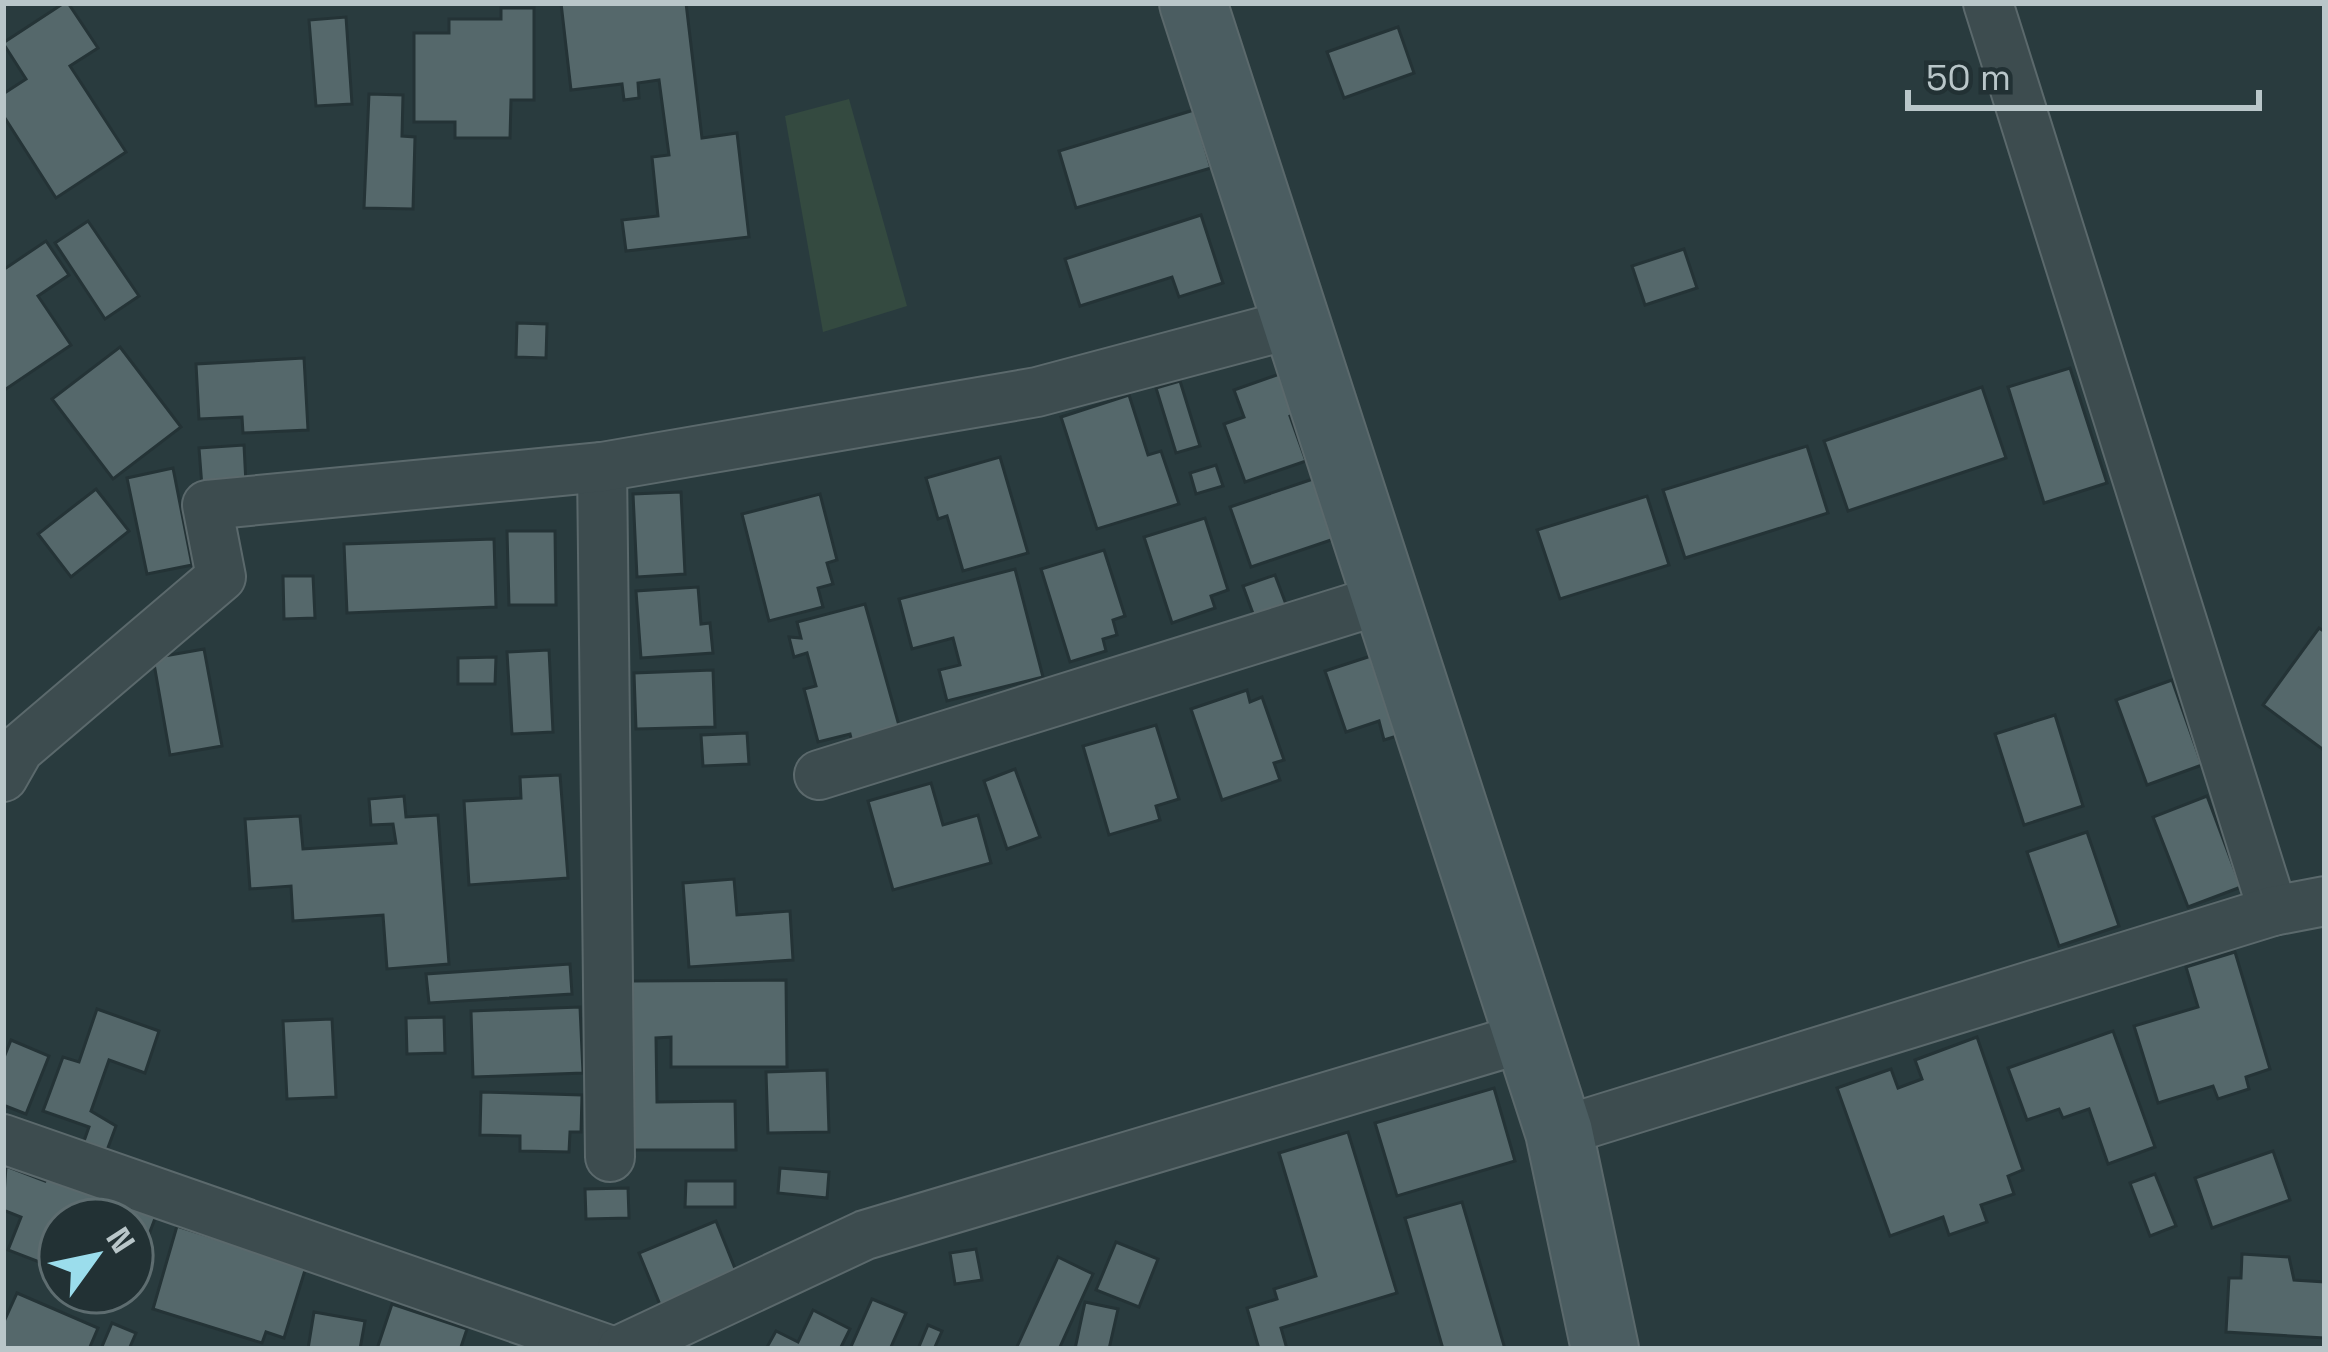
<svg xmlns="http://www.w3.org/2000/svg" width="2328" height="1352" font-family="'Space Grotesk',sans-serif">
<rect width="100%" height="100%" fill="#293b3e"/>
<polygon fill="#344a40" points="849,99 907,306 823,332 785,116"/>
<g fill="#55686b" stroke="#243336" stroke-width="3">
<polygon points="64,3 68,3 98,48 70,66 126,152 56,198 3,115 3,94 26,79 3,43"/>
<polygon points="561,3 686,3 702,138 737,133 749,237 626,251 622,220 658,216 652,157 669,155 659,80 638,83 639,98 624,100 622,84 571,90"/>
<polygon points="501,8 534,8 534,100 511,100 510,138 455,138 455,122 414,122 414,33 449,33 449,19 501,19"/>
<polygon points="346,17 352,104 316,106 309,20"/>
<polygon points="1398,27 1414,73 1344,98 1327,52"/>
<polygon points="369,94 403,95 402,136 415,137 413,209 364,208"/>
<polygon points="1194,110 1211,168 1076,208 1059,151"/>
<polygon points="1201,215 1223,283 1179,297 1172,277 1080,306 1065,259"/>
<polygon points="88,221 139,296 105,319 55,243"/>
<polygon points="46,241 69,275 38,296 71,345 3,391 3,270"/>
<polygon points="1684,249 1697,288 1645,305 1632,266"/>
<polygon points="517,323 547,324 546,358 516,357"/>
<polygon points="120,347 181,427 113,479 52,399"/>
<polygon points="304,358 308,430 243,433 242,417 199,419 196,364"/>
<polygon points="2070,368 2107,483 2044,503 2008,387"/>
<polygon points="1288,371 1302,411 1290,416 1306,461 1245,482 1224,424 1244,417 1234,390"/>
<polygon points="1180,381 1200,446 1176,453 1156,388"/>
<polygon points="1982,387 2006,458 1848,511 1824,441"/>
<polygon points="1129,395 1148,455 1161,451 1179,504 1097,529 1061,417"/>
<polygon points="244,445 246,484 202,487 199,448"/>
<polygon points="1807,446 1828,513 1685,558 1663,490"/>
<polygon points="1000,457 1028,553 963,571 947,516 938,519 926,478"/>
<polygon points="1216,465 1223,486 1196,494 1190,473"/>
<polygon points="173,468 192,565 147,574 127,478"/>
<polygon points="1313,479 1334,539 1251,567 1230,507"/>
<polygon points="96,489 129,531 71,577 38,534"/>
<polygon points="681,492 685,574 637,577 633,494"/>
<polygon points="820,494 837,560 827,563 833,584 818,588 823,607 769,621 742,514"/>
<polygon points="1647,496 1669,565 1560,599 1537,530"/>
<polygon points="1205,518 1228,590 1211,596 1215,608 1172,623 1144,537"/>
<polygon points="507,531 555,531 556,605 509,605"/>
<polygon points="494,539 496,607 347,613 344,544"/>
<polygon points="1104,550 1125,616 1113,620 1117,635 1103,639 1106,651 1070,662 1041,569"/>
<polygon points="1015,569 1043,677 947,701 939,670 960,665 953,638 912,649 899,599"/>
<polygon points="1275,575 1287,607 1255,619 1243,586"/>
<polygon points="283,576 313,576 315,618 284,619"/>
<polygon points="698,587 701,624 710,623 713,653 641,658 636,591"/>
<polygon points="865,604 900,729 852,742 850,734 818,742 804,689 816,686 807,653 794,657 789,637 801,638 797,622"/>
<polygon points="2319,628 2325,632 2325,751 2263,705"/>
<polygon points="204,649 222,746 170,755 153,658"/>
<polygon points="549,650 553,732 512,734 507,652"/>
<polygon points="1371,656 1397,736 1384,740 1379,721 1346,732 1325,671"/>
<polygon points="496,657 495,684 458,684 458,658"/>
<polygon points="713,670 715,727 636,729 634,673"/>
<polygon points="2172,680 2202,765 2147,785 2116,700"/>
<polygon points="1247,690 1250,702 1262,697 1284,760 1274,763 1280,780 1222,800 1191,709"/>
<polygon points="2055,715 2083,806 2024,825 1995,734"/>
<polygon points="1156,725 1179,799 1156,806 1160,820 1109,835 1083,746"/>
<polygon points="747,733 749,764 703,766 701,735"/>
<polygon points="1015,769 1040,837 1007,849 984,781"/>
<polygon points="560,775 568,878 469,885 464,801 521,798 520,777"/>
<polygon points="931,783 943,825 978,815 991,863 893,890 868,801"/>
<polygon points="404,796 406,817 438,815 449,964 387,969 383,915 293,921 291,886 250,889 245,819 300,816 303,849 396,843 393,824 371,825 369,799"/>
<polygon points="2207,796 2241,887 2188,907 2153,817"/>
<polygon points="2087,832 2119,926 2059,946 2027,852"/>
<polygon points="734,879 737,915 790,911 793,960 689,967 683,883"/>
<polygon points="2235,952 2270,1069 2246,1077 2249,1089 2218,1099 2213,1086 2158,1103 2134,1026 2198,1007 2186,967"/>
<polygon points="570,964 572,994 429,1003 426,974"/>
<polygon points="786,980 787,1067 671,1067 671,1037 656,1038 657,1102 735,1101 736,1150 632,1150 631,981"/>
<polygon points="580,1007 583,1073 473,1077 471,1011"/>
<polygon points="97,1009 159,1031 145,1073 109,1060 91,1111 116,1126 106,1153 83,1144 89,1127 43,1111 63,1057 79,1062"/>
<polygon points="444,1017 445,1053 407,1054 406,1018"/>
<polygon points="332,1019 336,1097 287,1099 283,1021"/>
<polygon points="2113,1031 2155,1147 2108,1164 2089,1109 2063,1118 2059,1109 2027,1120 2008,1068"/>
<polygon points="1977,1037 2023,1170 2008,1176 2014,1194 1981,1205 1987,1222 1949,1235 1943,1217 1890,1236 1837,1088 1891,1069 1898,1088 1922,1079 1915,1060"/>
<polygon points="11,1040 49,1056 26,1114 3,1105 3,1060"/>
<polygon points="827,1070 829,1132 768,1133 766,1072"/>
<polygon points="1494,1088 1515,1161 1397,1196 1375,1123"/>
<polygon points="481,1092 582,1095 581,1132 570,1132 569,1152 520,1151 520,1136 480,1135"/>
<polygon points="1348,1132 1397,1293 1281,1328 1287,1349 1259,1349 1247,1308 1277,1299 1274,1289 1316,1276 1279,1153"/>
<polygon points="2273,1151 2290,1200 2212,1228 2195,1178"/>
<polygon points="6,1166 45,1181 49,1171 157,1213 132,1280 132,1220 60,1220 60,1270 8,1250 21,1217 3,1210"/>
<polygon points="780,1168 829,1172 827,1198 778,1193"/>
<polygon points="2155,1174 2176,1226 2150,1236 2130,1183"/>
<polygon points="686,1181 735,1181 735,1207 685,1207"/>
<polygon points="628,1188 629,1218 586,1219 585,1189"/>
<polygon points="1462,1202 1505,1349 1443,1349 1405,1218"/>
<polygon points="716,1221 738,1276 661,1307 639,1253"/>
<polygon points="177,1226 306,1267 284,1338 266,1332 262,1343 153,1309"/>
<polygon points="1116,1242 1158,1259 1139,1307 1096,1290"/>
<polygon points="976,1249 982,1280 955,1284 950,1253"/>
<polygon points="2242,1254 2289,1257 2294,1280 2325,1282 2325,1338 2226,1332 2229,1278 2241,1278"/>
<polygon points="1058,1257 1093,1274 1059,1349 1016,1349"/>
<polygon points="17,1293 98,1328 89,1349 3,1349 3,1324"/>
<polygon points="872,1299 906,1313 890,1349 850,1349"/>
<polygon points="1085,1302 1118,1309 1109,1349 1075,1349"/>
<polygon points="392,1304 467,1329 461,1347 466,1349 377,1349"/>
<polygon points="813,1310 850,1329 840,1349 766,1349 776,1331 798,1342"/>
<polygon points="314,1312 365,1321 360,1349 308,1349"/>
<polygon points="112,1323 136,1333 129,1349 101,1349"/>
<polygon points="928,1325 942,1331 934,1349 918,1349"/>
</g>
<g fill="none" stroke-linecap="round" stroke-linejoin="round">
<defs>
<g id="street">
<polyline points="1988,3 2273,911"/>
<polyline points="602,467 610,1157"/>
<polyline points="819,775 1386,598"/>
<polyline points="3,777 19,749 221,577 207,505 602,467 1037,392 1296,323"/>
<polyline points="1559,1132 2273,911 2325,901"/>
<polyline points="3,1139 606,1349"/>
<polyline points="622,1349 865,1235 1527,1037"/>
</g>
<polyline id="secondary" points="1193,3 1559,1132 1605,1349"/>
</defs>
<use href="#street" stroke="#5b696c" stroke-width="52"/>
<use href="#secondary" stroke="#5b696c" stroke-width="70"/>
<use href="#street" stroke="#3d4c4f" stroke-width="48"/>
<use href="#secondary" stroke="#4b5d61" stroke-width="66"/>
</g>
<rect width="2328" height="1352" fill="none" stroke="#b9c6c9" stroke-width="12"/>
<g transform="translate(96 1256) rotate(57)"><circle r="57" fill="#223134" stroke="#5e6d70" stroke-width="3"/>
<path d="M0-9L21 45L0 30L-21 45Z" fill="#9bddec"/>
<text y="-18" font-size="33" font-weight="bold" text-anchor="middle" fill="#b9c6c9">N</text>
</g>
<path d="M1908 90v18h351v-18" fill="none" stroke="#b9c6c9" stroke-width="6"/>
<text x="1926" y="90" font-size="36" fill="#b9c6c9" stroke="#223134" stroke-width="9" paint-order="stroke">50 m</text>
</svg>
